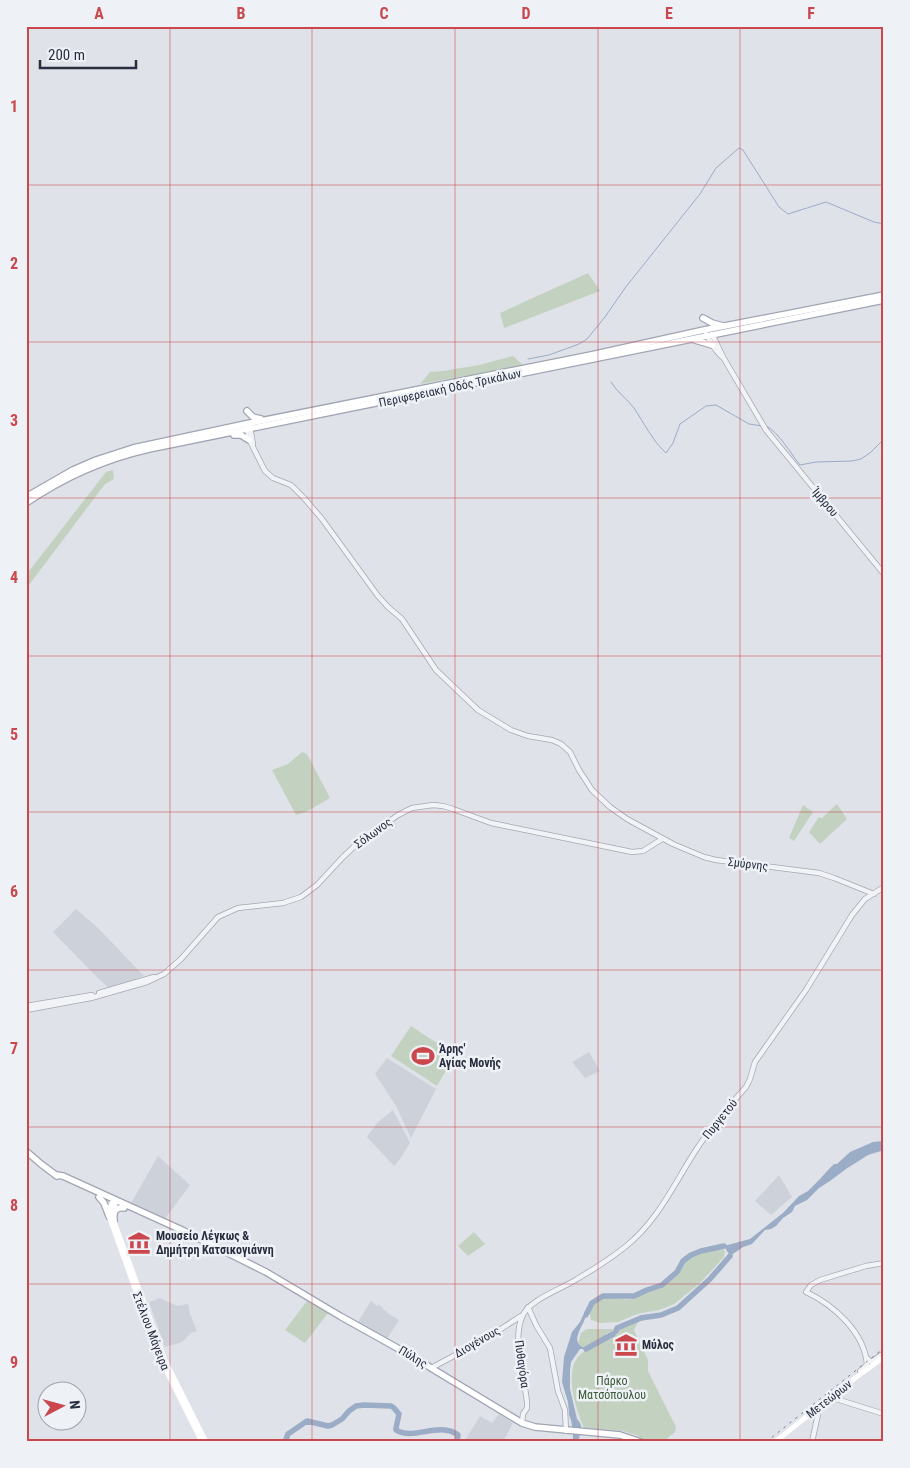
<svg xmlns="http://www.w3.org/2000/svg" width="910" height="1468" font-family="'Roboto Condensed',sans-serif">
<rect width="100%" height="100%" fill="#dfe2e8"/>
<g fill="#cdd1da">
<polygon points="76,909 98,928 144,976 109,988 99,979 53,932"/>
<polygon points="589,1052 600,1071 585,1078 572,1062"/>
<polygon points="387,1058 436,1089 411,1138 396,1106 375,1074"/>
<polygon points="393,1110 410,1143 400,1159 394,1166 367,1137 377,1123"/>
<polygon points="158,1156 190,1185 164,1220 130,1205"/>
<polygon points="779,1175 792,1197 771,1215 755,1201"/>
<polygon points="160,1298 177,1306 188,1304 190,1314 197,1331 191,1333 182,1342 165,1347 149,1302"/>
<polygon points="371,1301 377,1306 378,1304 389,1314 399,1320 387,1339 358,1322"/>
<polygon points="499,1414 513,1423 503,1442 464,1442 480,1416 492,1423"/>
</g>
<g fill="#c3d2c0">
<polygon points="588,273 600,291 504,328 500,313"/>
<polygon points="513,356 523,365 521,366 420,384 430,372 443,371 479,365"/>
<polygon points="113,470 114,479 105,484 26,589 26,575 106,472"/>
<polygon points="302,752 307,754 330,798 306,812 296,815 272,770 288,764"/>
<polygon points="837,804 847,819 820,844 809,832 819,817 822,818"/>
<polygon points="803,805 813,812 794,841 789,838"/>
<polygon points="411,1026 455,1055 437,1086 391,1056"/>
<polygon points="474,1232 485,1244 468,1256 458,1246"/>
<path d="M722,1247L725,1251L724,1257L712,1270L699,1284L674,1304L659,1310L637,1314L618,1322L600,1323L591,1320C587,1309 594,1299 606,1298C616,1297 625,1302 636,1297C641,1295 645,1292 650,1291C655,1289 659,1290 664,1286C669,1282 674,1277 678,1273C682,1268 684,1261 689,1257C698,1250 712,1248 722,1247Z"/>
<polygon points="307,1301 328,1313 305,1343 285,1330"/>
<path d="M639,1320L634,1330L648,1360V1371L676,1427L675,1432L663,1442H649L636,1435L623,1431L584,1428C576,1409 562,1368 582,1353C591,1346 604,1342 614,1337L612,1332Z"/>
<polygon points="587,1329 613,1329 613,1331 607,1333 604,1340 594,1343 586,1349 578,1343 581,1333"/>
</g>
<g fill="#9bacc7">
<polygon points="884,1141 884,1150 868,1155 846,1169 830,1181 819,1188 807,1200 795,1206 792,1212 783,1218 776,1226 771,1229 765,1230 752,1244 743,1247 730,1256 724,1246 750,1239 783,1213 799,1196 808,1191 820,1179 828,1170 834,1164 837,1164 850,1152 873,1142"/>
<path d="M585,1311L588,1314V1317L585,1318C584,1324 572,1339 580,1345C582,1347 584,1347 586,1349H580L571,1362L570,1370V1389L577,1419C585,1427 579,1432 579,1442H573V1431L571,1420L569,1415L568,1402L562,1382L564,1357L572,1332L580,1322Z"/>
</g>
<g fill="none" stroke-linecap="round" stroke-linejoin="round">
<g stroke="#9bacc7" stroke-width="1">
<polyline points="528,359 549,355 579,344 587,339 605,317 625,288 700,194 716,168 739,148 743,150 779,207 788,214 826,202 874,222 884,224"/>
<path d="M611,382C617,392 627,399 634,408C644,423 652,440 666,453L673,443L680,424L706,406L716,405L749,424L762,426"/>
<path d="M766,426C778,431 791,454 800,465L816,462L852,461L861,459L871,452L884,439"/>
</g>
<g stroke="#9bacc7" stroke-width="5.5">
<polyline points="587,1313 592,1303 603,1296 634,1296 647,1290 662,1285 677,1272 683,1261 691,1255 701,1251 724,1246"/>
<polyline points="616,1331 617,1328 641,1318 661,1315 678,1308 710,1279 730,1256"/>
<polyline points="586,1349 613,1334"/>
<path d="M285,1442L288,1434L307,1421L328,1426L332,1425L342,1419L349,1411L356,1406L364,1405L391,1406L394,1408L399,1414L396,1428V1430C414,1441 439,1421 458,1435L457,1442"/>
</g>
<defs>
<g id="tertiary">
<polyline points="706,334 715,349 721,356"/>
<polyline points="712,334 723,357 766,430 884,574"/>
<polyline points="246,427 251,443 265,471 273,478 291,485 304,498 322,519 378,596 388,607 402,619 436,670 478,710 511,730 528,736 552,740 561,744 570,752 579,770 592,790 610,807 627,819 673,844 704,857 716,860 819,873 834,878 874,894"/>
<polyline points="250,427 253,444"/>
<polyline points="99,993 154,977"/>
<polyline points="26,1006 92,995"/>
<polyline points="26,1010 91,998 147,982 164,974 181,959 218,917 238,908 283,903 301,897 317,885 343,857 357,844 398,815 412,808 433,805 443,806 453,809 491,823 632,852 643,851 662,839"/>
<polyline points="528,1307 536,1325 550,1348 558,1391 565,1410 566,1431"/>
<polyline points="867,1358 871,1362 884,1353"/>
<polyline points="431,1368 482,1341 521,1316"/>
<path d="M860,1371L867,1365C865,1333 834,1305 806,1292L811,1285L820,1280L866,1266L884,1263"/>
<polyline points="830,1397 884,1414"/>
<path d="M522,1423L523,1414L527,1408V1403C525,1378 512,1340 522,1317C528,1300 562,1289 577,1279C594,1269 610,1259 625,1247C658,1221 674,1184 696,1150C711,1127 728,1107 746,1087L750,1079L755,1062L806,990L852,915L865,899L884,887"/>
<polyline points="812,1442 820,1405"/>
</g>
<g id="primary">
<polyline points="703,318 712,323 723,326"/>
<polyline points="695,340 712,345"/>
<polyline points="247,411 253,417 261,419"/>
<polyline points="234,435 241,435 249,440"/>
<polyline points="26,497 73,470 96,460 133,448 250,423 591,355 704,330 884,295"/>
<path d="M26,503C64,477 105,459 149,449L884,300"/>
<polyline points="26,1151 41,1164 57,1176"/>
<polyline points="56,1175 63,1176 184,1231 266,1272 340,1316 408,1354 522,1423 535,1427 620,1435 641,1442"/>
<polyline points="99,1197 104,1203 109,1216"/>
<path d="M114,1220C113,1212 115,1207 124,1208"/>
</g>
</defs>
<use href="#tertiary" stroke="#a4a8b2" stroke-width="6"/>
<use href="#primary" stroke="#9fa5b3" stroke-width="8"/>
<use href="#tertiary" stroke="#f2f3f6" stroke-width="4.5"/>
<g stroke="#fff" stroke-width="5">
<polyline points="114,1200 109,1209 109,1216 160,1358 202,1442"/>
<polyline points="116,1201 113,1209 112,1216 165,1360 206,1442"/>
<polyline points="775,1442 847,1384 884,1357"/>
</g>
<use href="#primary" stroke="#fff" stroke-width="5.5"/>
<polyline stroke="#798091" stroke-width="1" stroke-dasharray="2.5 5" stroke-linecap="butt" points="766,1442 884,1348"/>
</g>
<path fill="none" stroke="#ca474e" stroke-width="1" stroke-opacity="0.55" d="M170,26V1442M312,26V1442M455,26V1442M598,26V1442M740,26V1442M26,185H884M26,342H884M26,498H884M26,656H884M26,812H884M26,970H884M26,1127H884M26,1284H884"/>
<defs>
<symbol id="stadium-bare" viewBox="-9 -9 18 18"><path d="M0-5a6.5 5 0 1 0 0 10a6.5 5 0 1 0 0-10ZM-3.5-1.8h7v3.6h-7Z" fill="#ca474e" stroke="#eef1f6" stroke-width="2.5" paint-order="stroke"/></symbol>
<symbol id="museum-bare" viewBox="-9 -9 18 18"><path d="M0-6L6-3V-2H-6V-3ZM-5-1h2V3h-2ZM-1-1h2V3h-2ZM3-1h2V3H3ZM-6 4H6V6H-6Z" fill="#ca474e" stroke="#eef1f6" stroke-width="2.5" paint-order="stroke"/></symbol>
</defs>
<g fill-rule="evenodd">
<use href="#stadium-bare" x="407" y="1040" width="32" height="32"/>
<use href="#museum-bare" x="123" y="1227" width="32" height="32"/>
<use href="#museum-bare" x="610" y="1329" width="32" height="32"/>
</g>
<g text-anchor="middle" dominant-baseline="central" stroke-width="5" stroke-linejoin="round" paint-order="stroke">
<g font-size="12" fill="#282e3f" stroke="#eef1f6">
<text transform="translate(450 388) rotate(-12)">Περιφερειακή Οδός Τρικάλων</text>
<text transform="translate(825 502) rotate(50)">Ίμβρου</text>
<text transform="translate(373 833) rotate(-36)">Σόλωνος</text>
<text transform="translate(748 864) rotate(7)">Σμύρνης</text>
<text transform="translate(720 1119) rotate(-51)">Πυργετού</text>
<text transform="translate(151 1331) rotate(69)">Στέλιου Μάγειρα</text>
<text transform="translate(477 1342) rotate(-30)">Διογένους</text>
<text transform="translate(413 1357) rotate(31)">Πύλης</text>
<text transform="translate(522 1364) rotate(82)">Πυθαγόρα</text>
<text transform="translate(829 1399) rotate(-38)">Μετεώρων</text>
</g>
<g font-size="12" font-weight="bold" fill="#282e3f" stroke="#eef1f6" text-anchor="start">
<text x="439" y="1049">Άρης'<tspan x="439" dy="14">Αγίας Μονής</tspan></text>
<text x="156" y="1236">Μουσείο Λέγκως &amp;<tspan x="156" dy="14">Δημήτρη Κατσικογιάννη</tspan></text>
<text x="642" y="1345">Μύλος</text>
</g>
<g font-size="12" fill="#395a36" stroke="#eef1f6">
<text x="612" y="1381">Πάρκο<tspan x="612" dy="14">Ματσόπουλου</tspan></text>
</g>
</g>
<rect width="910" height="1468" fill="none" stroke="#eef1f6" stroke-width="55"/>
<g transform="translate(62 1406) rotate(84)"><circle r="24" fill="#eef1f6" stroke="#9fa3ad"/>
<path d="M0-4L9 19L0 12L-9 19Z" fill="#ca474e"/>
<text y="-8" font-size="14" font-weight="bold" text-anchor="middle" fill="#282e3f">N</text>
</g>
<path d="M40 60v8h96v-8" fill="none" stroke="#282e3f" stroke-width="2.5"/>
<text x="48" y="60" font-size="15" fill="#282e3f" stroke="#eef1f6" stroke-width="4" paint-order="stroke">200 m</text>
<rect x="28" y="28" width="854" height="1412" fill="none" stroke="#ca474e" stroke-width="2"/>
<g font-size="16" text-anchor="middle" font-weight="bold" fill="#ca474e">
<text x="99" y="19">A</text>
<text x="241" y="19">B</text>
<text x="384" y="19">C</text>
<text x="526" y="19">D</text>
<text x="669" y="19">E</text>
<text x="811" y="19">F</text>
<text x="14" y="112">1</text>
<text x="14" y="269">2</text>
<text x="14" y="426">3</text>
<text x="14" y="583">4</text>
<text x="14" y="740">5</text>
<text x="14" y="897">6</text>
<text x="14" y="1054">7</text>
<text x="14" y="1211">8</text>
<text x="14" y="1368">9</text>
</g>
</svg>
